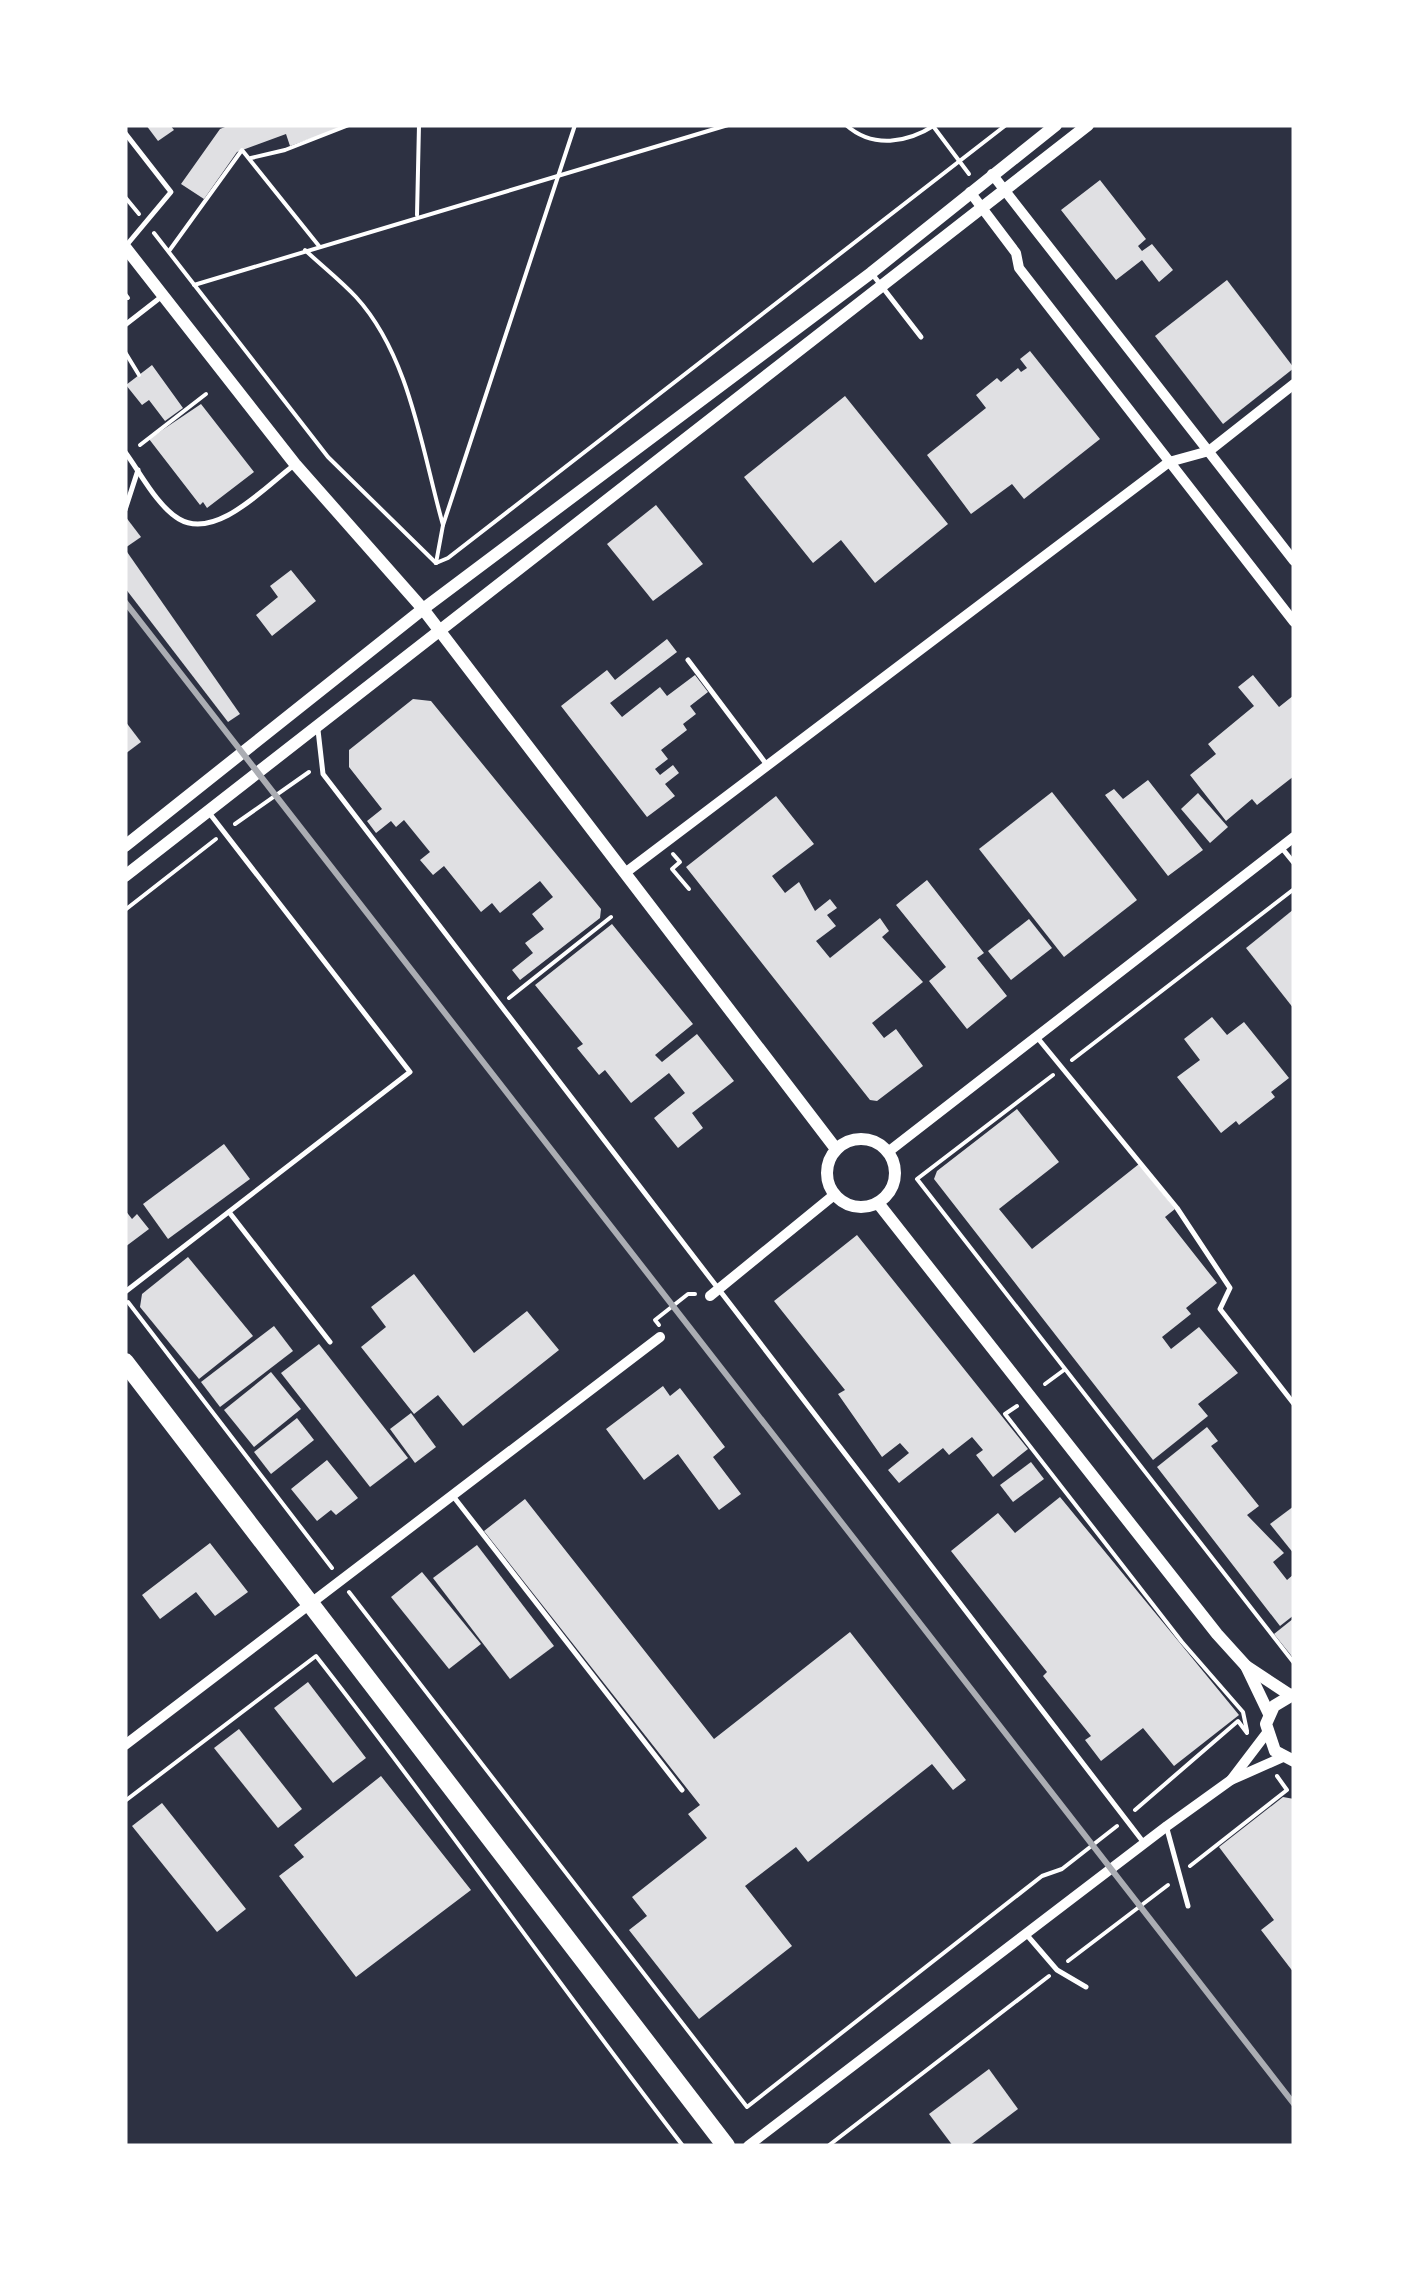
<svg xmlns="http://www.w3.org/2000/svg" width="1419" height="2271" font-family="'Fira Sans',sans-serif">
<rect width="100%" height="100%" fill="#2d3142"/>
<g fill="#e0e0e3">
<polygon points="146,125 170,125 174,130 158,141"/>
<polygon points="230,125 349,125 290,146 286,134 237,152 204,199 181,184 220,129"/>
<polygon points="1100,180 1146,239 1138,246 1142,251 1152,244 1173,270 1159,282 1142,260 1116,280 1061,210"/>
<polygon points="1227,280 1294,368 1223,424 1155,336"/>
<polygon points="1030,351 1100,439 1024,499 1012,484 971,514 927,455 986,408 976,395 997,378 1001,382 1018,368 1021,372 1027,368 1020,359"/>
<polygon points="152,365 183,408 165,421 149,400 142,405 126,385"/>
<polygon points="845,396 948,524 875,583 841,540 813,563 744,477"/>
<polygon points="201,404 254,472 207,508 203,502 200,505 149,439"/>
<polygon points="656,505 703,564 653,601 607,544"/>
<polygon points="125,516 141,537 125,548"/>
<polygon points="125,549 240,714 228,722 125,588"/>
<polygon points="291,570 316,601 272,636 256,615 278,597 270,586"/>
<polygon points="667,639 677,652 610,703 622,717 660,687 667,696 695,675 708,692 690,706 696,714 683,724 687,730 661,750 668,759 655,769 660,775 673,765 679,773 665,784 675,796 647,817 561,706 607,670 615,680"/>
<polygon points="1253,675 1279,707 1294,695 1294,776 1257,805 1252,799 1226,821 1190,775 1216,754 1208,744 1254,706 1238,687"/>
<polygon points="413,699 431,701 601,909 600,918 520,980 512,970 533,953 525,943 544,929 532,914 553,897 540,881 500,913 492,903 481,912 444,866 433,875 420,860 430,852 404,820 396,827 391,821 376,833 367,821 382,809 349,767 349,750"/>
<polygon points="125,721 141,742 125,754"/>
<polygon points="1148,780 1203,850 1168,876 1105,795 1114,789 1123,799"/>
<polygon points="1052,792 1137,900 1064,957 979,849"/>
<polygon points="1198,793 1228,827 1210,843 1181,809"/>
<polygon points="776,796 814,844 772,876 785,893 799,882 815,911 830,899 837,908 827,915 836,926 816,941 830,958 880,918 889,931 882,937 923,982 872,1023 884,1038 896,1029 923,1066 877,1101 870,1100 686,867"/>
<polygon points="927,880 984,953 977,958 1007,996 967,1029 929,981 946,967 896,905"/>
<polygon points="1294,909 1294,1009 1246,948"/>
<polygon points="1029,919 1052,948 1011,980 988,951"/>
<polygon points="612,924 693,1024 655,1055 662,1062 697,1034 734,1081 692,1113 703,1128 678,1148 654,1118 685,1093 669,1073 631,1103 605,1070 599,1075 577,1048 583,1044 535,985"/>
<polygon points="1212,1017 1227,1035 1244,1022 1289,1078 1271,1092 1275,1097 1239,1125 1236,1121 1221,1133 1177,1077 1200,1060 1184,1039"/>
<polygon points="1017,1109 1059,1162 999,1209 1032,1249 1139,1164 1175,1209 1165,1217 1217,1283 1186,1308 1191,1314 1162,1337 1171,1349 1199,1327 1238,1373 1198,1404 1208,1416 1153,1460 934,1179 937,1171"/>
<polygon points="224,1144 250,1179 168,1239 143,1204"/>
<polygon points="125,1210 132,1219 137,1214 149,1229 125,1247"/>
<polygon points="857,1235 1028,1449 993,1477 976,1455 983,1450 972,1437 949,1455 943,1448 899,1483 888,1470 909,1453 900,1443 882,1457 838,1394 845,1390 774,1301"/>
<polygon points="188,1257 253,1336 199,1379 140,1307 142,1294"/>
<polygon points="414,1274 474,1353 527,1311 559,1350 463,1426 438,1395 414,1414 361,1347 386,1327 371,1307"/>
<polygon points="274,1326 293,1351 220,1407 201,1382"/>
<polygon points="319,1344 408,1458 370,1487 281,1373"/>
<polygon points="271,1372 301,1409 254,1447 224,1410"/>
<polygon points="663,1386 670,1396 680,1388 725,1447 713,1457 741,1494 719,1510 678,1454 644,1480 606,1429"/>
<polygon points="411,1413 436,1447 415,1463 390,1429"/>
<polygon points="297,1418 314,1440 271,1474 254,1452"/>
<polygon points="1207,1427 1218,1441 1211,1446 1259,1506 1247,1515 1284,1553 1273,1562 1287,1580 1294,1574 1294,1615 1280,1626 1157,1467"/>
<polygon points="327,1460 358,1498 336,1515 331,1510 317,1521 291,1489"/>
<polygon points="1031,1462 1044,1479 1013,1502 1000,1485"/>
<polygon points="1060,1497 1239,1715 1174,1766 1143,1728 1101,1761 1085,1740 1091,1736 1043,1676 1047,1672 951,1551 998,1513 1015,1533"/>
<polygon points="525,1499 714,1739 850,1632 966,1780 953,1790 932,1764 808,1862 796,1847 745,1886 792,1946 699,2019 629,1930 647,1916 632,1897 707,1838 688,1814 700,1805 484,1531"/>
<polygon points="1294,1506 1294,1554 1270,1524"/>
<polygon points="210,1543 248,1592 215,1616 196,1592 160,1619 142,1595"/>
<polygon points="477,1545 554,1646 510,1679 433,1578"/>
<polygon points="422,1572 481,1644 449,1669 391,1597"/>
<polygon points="1294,1618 1294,1659 1274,1634"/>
<polygon points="308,1682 366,1758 333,1783 274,1708"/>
<polygon points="239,1729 302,1809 278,1828 214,1748"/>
<polygon points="381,1776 471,1890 356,1977 279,1876 304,1857 294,1845"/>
<polygon points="1283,1797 1294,1799 1294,1973 1261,1930 1274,1920 1219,1847"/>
<polygon points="162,1803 246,1909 217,1932 132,1826"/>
<polygon points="989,2069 1018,2109 969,2146 953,2146 929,2114"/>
</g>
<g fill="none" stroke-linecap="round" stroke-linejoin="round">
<g stroke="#fff" stroke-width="4">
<path d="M846,125C873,149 907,143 935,125"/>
<polyline points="933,126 969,174"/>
<polyline points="251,158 285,150 349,125"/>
<polyline points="125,197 139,214"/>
<polyline points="417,215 419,125"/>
<polyline points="154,233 328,457 436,563"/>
<path d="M305,250C322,266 340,280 356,297C410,356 422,451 443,525"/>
<polyline points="169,251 242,150 319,246"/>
<polyline points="194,285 728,125"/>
<polyline points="125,294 128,298"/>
<polyline points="125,352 139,375"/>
<polyline points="140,445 206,394"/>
<polyline points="436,563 448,558 1006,125"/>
<polyline points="436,563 443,525 575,125"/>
<polyline points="235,824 309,772"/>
<polyline points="673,854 680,862 672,869 689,889"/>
<polyline points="125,910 216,839"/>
<polyline points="509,998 611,917"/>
<polyline points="1072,1060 1294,889"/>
<polyline points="1053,1075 917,1179 1294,1663"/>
<polyline points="128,1302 332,1568"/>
<polyline points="659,1325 655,1320 688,1294 695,1294"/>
<polyline points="1045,1384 1064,1370"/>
<polyline points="1017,1406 1005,1414 1182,1642 1243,1712 1247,1731"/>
<polyline points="349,1592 747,2107 1042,1876 1062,1869 1117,1826"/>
<path d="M125,1801L316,1656C442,1817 558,1984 683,2146"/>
<polyline points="1135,1810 1238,1721 1247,1733"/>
<polyline points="1190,1866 1287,1790 1277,1776"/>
<polyline points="1068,1961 1168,1885"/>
<polyline points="828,2146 1049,1976"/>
</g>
<g stroke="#fff" stroke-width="5">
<polyline points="125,133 171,192 125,247"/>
<polyline points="873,275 921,337"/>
<polyline points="125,325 161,297"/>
<path d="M125,452C140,472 157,506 179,519C216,541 266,486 293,466"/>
<polyline points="125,510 138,470"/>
<polyline points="688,660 767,765"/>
<polyline points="318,730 323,774 1144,1843"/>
<polyline points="1281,847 1294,863"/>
<polyline points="1036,1036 1177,1208 1230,1288 1220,1309 1294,1404"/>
<polyline points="229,1212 330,1342"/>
<polyline points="125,1292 410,1072 210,814"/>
<polyline points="453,1496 682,1790"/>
<polyline points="1167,1829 1188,1906"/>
<polyline points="1026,1934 1057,1970 1086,1987"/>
</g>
<g stroke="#fff" stroke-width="10">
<polyline points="992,174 1294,561"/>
<polyline points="970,192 1016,253 1019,268 1294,622"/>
<polyline points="625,873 1169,462 1209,451 1294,384"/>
<polyline points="888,1152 1294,837"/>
<polyline points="710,1296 834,1195"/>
<polyline points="125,1745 660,1337"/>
<polyline points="1231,1780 1266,1734"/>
<polyline points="748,2146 1167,1826 1231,1780 1283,1757"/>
</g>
<g stroke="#fff" stroke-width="12">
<polyline points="125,247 295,464 423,609 836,1149"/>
<polyline points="125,846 423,609 871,273 1056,125"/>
<polyline points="125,876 1088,125"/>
<circle cx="861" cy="1173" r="34"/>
<polyline points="878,1203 1217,1634 1246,1666 1290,1695"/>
<polyline points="1246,1666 1269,1714"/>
<polyline points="1294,1694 1274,1706 1266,1724 1275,1751 1294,1761"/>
</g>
<polyline stroke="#fff" stroke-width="18" points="125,1362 726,2146"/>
<polyline stroke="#abadb3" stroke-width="6" points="125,602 1294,2104"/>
</g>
<rect width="1419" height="2271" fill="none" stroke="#ffffff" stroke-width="255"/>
</svg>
